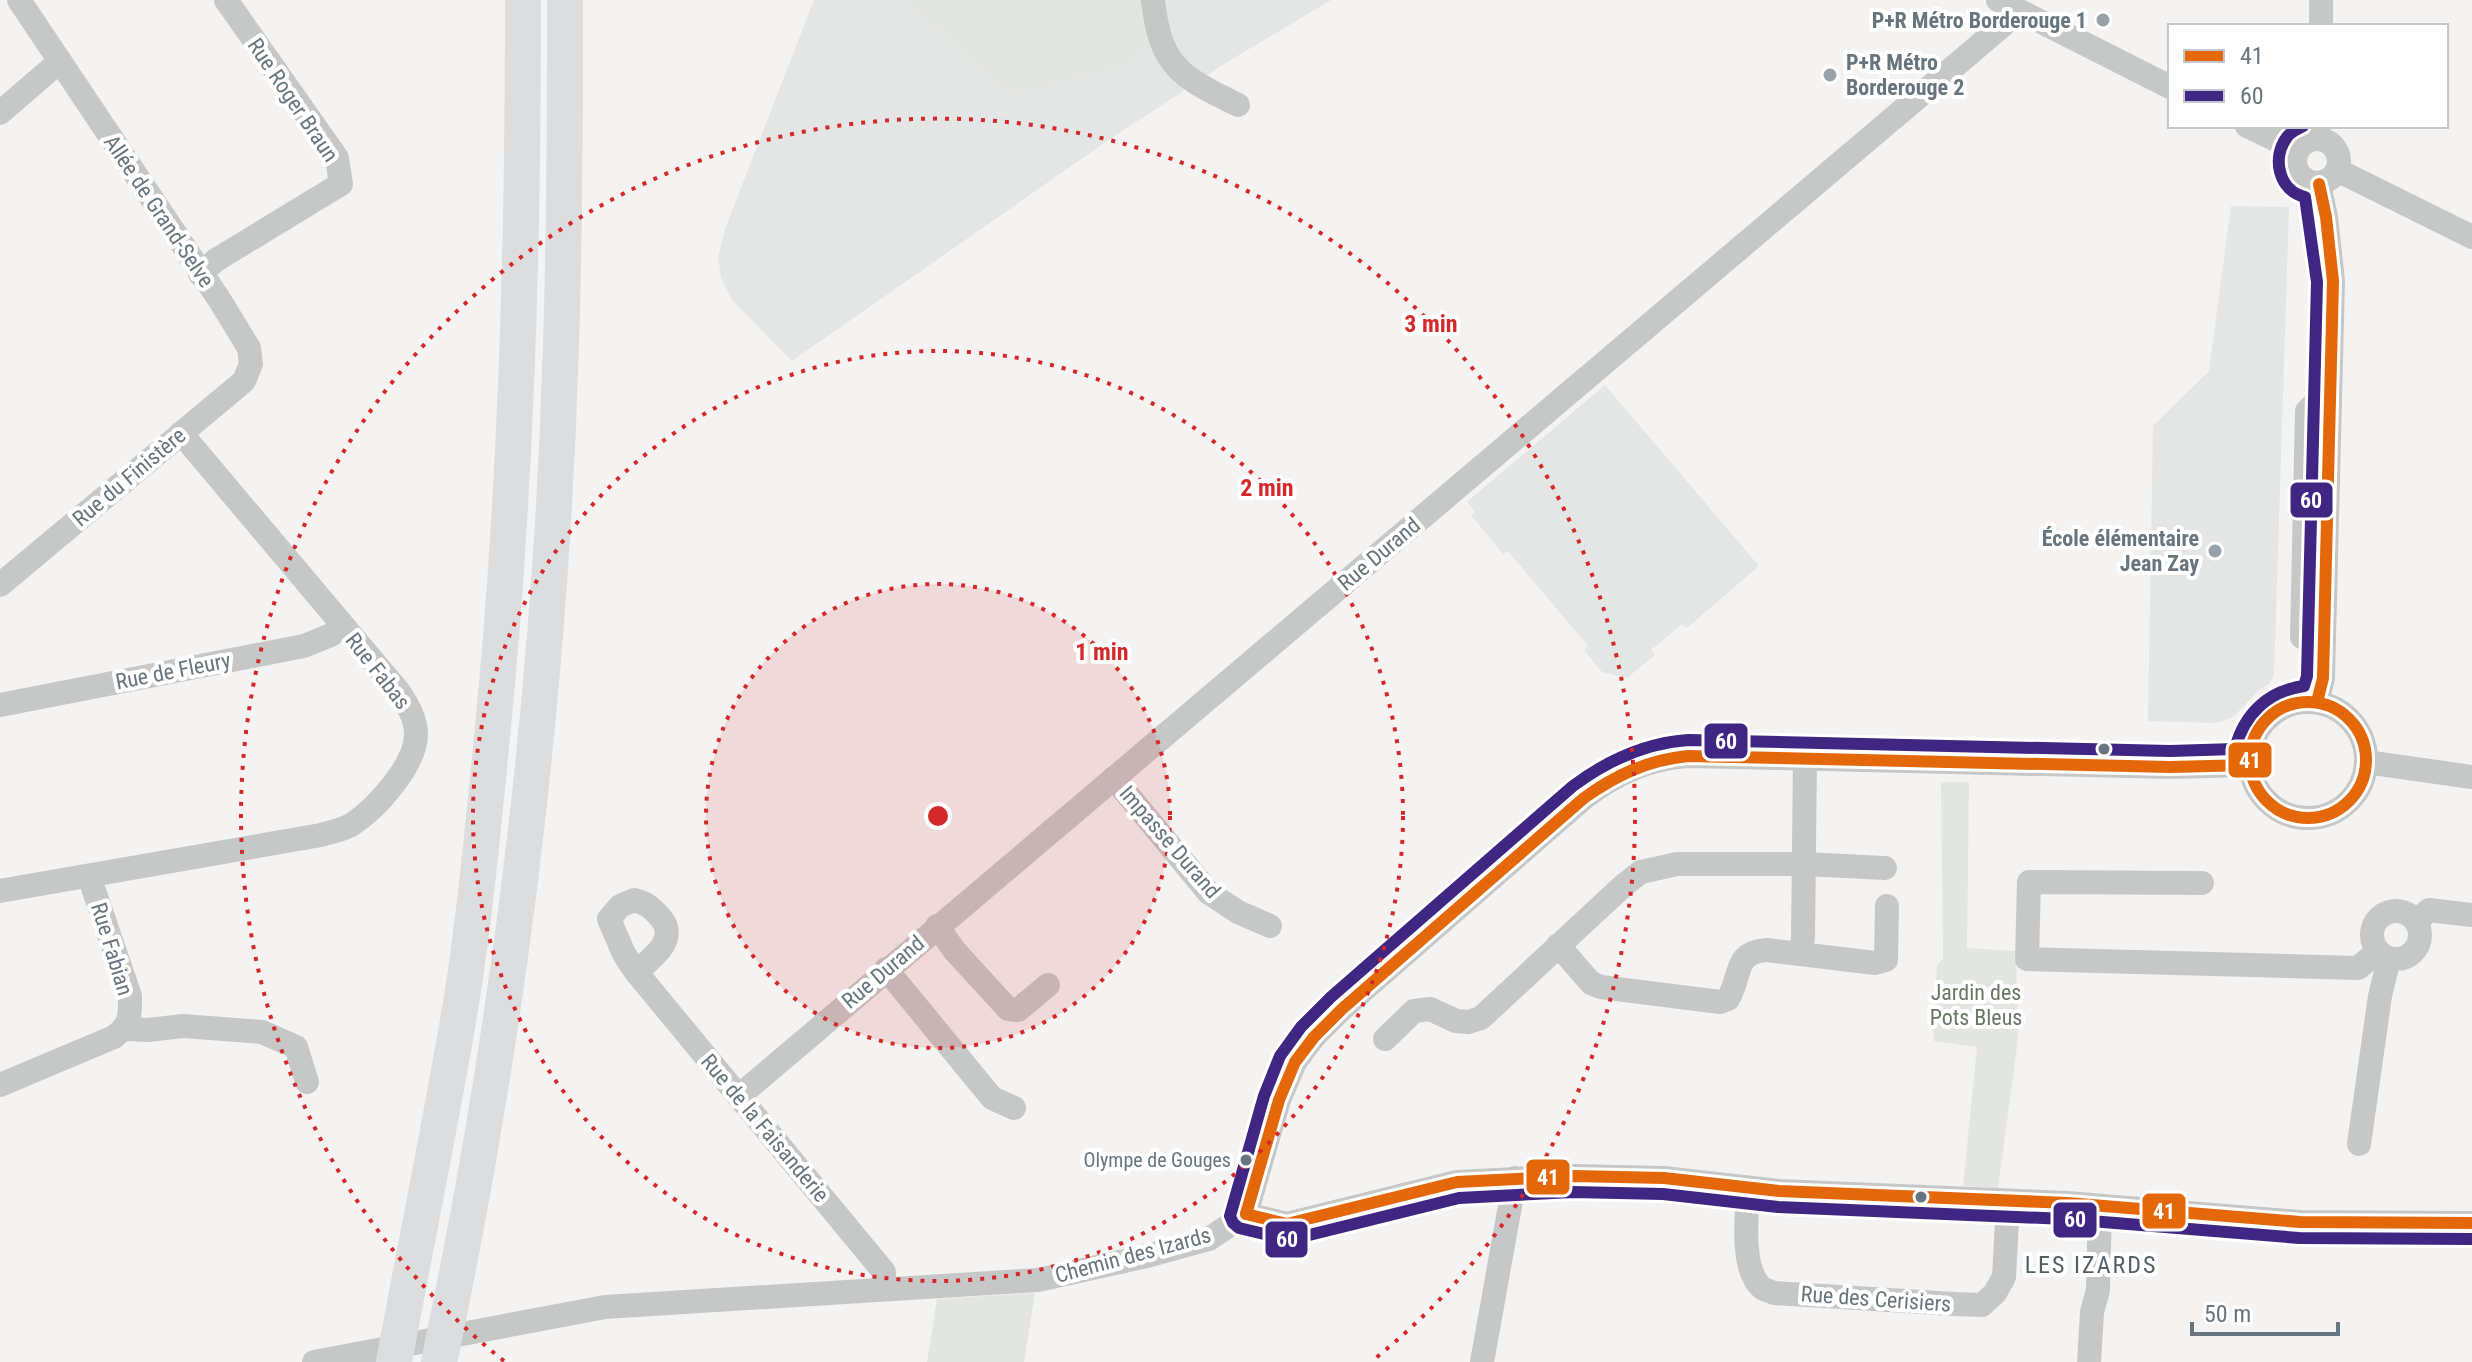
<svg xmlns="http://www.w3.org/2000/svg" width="2472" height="1362" font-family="'Roboto Condensed',sans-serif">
<rect width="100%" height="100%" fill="#f4f3f2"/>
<g fill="#e4e5e5">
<polygon points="814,0 906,0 1009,94 1144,9 1141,0 1331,0 1229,61 1110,139 792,361 732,300 721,278 718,257 725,229"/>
<polygon points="2231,206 2289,207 2274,675 2270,683 2260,689 2234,716 2228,719 2217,723 2148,721 2153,426 2209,371"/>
<polygon points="1605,385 1759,566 1687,628 1682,624 1651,650 1655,655 1627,678 1602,672 1584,650 1588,646 1508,551 1503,554 1471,515 1475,512 1467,502"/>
</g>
<g fill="#e2e5e0">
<polygon points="906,0 1141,0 1144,9 1145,45 1132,62 1009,94"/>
<polygon points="1941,782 1969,782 1967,948 2016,951 2018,1039 1998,1188 1963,1186 1977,1047 1934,1041 1933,1024 1937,965 1943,958"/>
<polygon points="1035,1293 1024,1362 927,1362 937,1299"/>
</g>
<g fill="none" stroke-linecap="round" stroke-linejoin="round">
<g stroke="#c6c8c8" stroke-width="24">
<path d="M1153,0C1160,67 1181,77 1238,105"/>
<polyline points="1998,0 2170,87"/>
<polyline points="2321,26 2321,0"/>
<polyline points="0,113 60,61"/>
<polyline points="2247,126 2297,150"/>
<circle cx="2317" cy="161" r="22"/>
<polyline points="2337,170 2472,237"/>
<polyline points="200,274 216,260 341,184 337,158 226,0"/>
<polyline points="0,585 244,381 251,364 249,348 219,299 19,0"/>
<polyline points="2323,648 2302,637 2307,411 2320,398 2330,394"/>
<circle cx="2308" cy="760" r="58"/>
<polyline points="2317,702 2323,678 2333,281 2326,217 2319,184"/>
<polyline points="0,705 304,646 331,635 342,626"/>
<polyline points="2366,762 2472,777"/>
<polyline points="1114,778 1209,893 1238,912 1270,926"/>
<polyline points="2202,883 2029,882 2027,959 2358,968 2378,951"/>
<path d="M0,891L321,835C331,832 342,830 351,825C376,809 416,765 416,734C416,719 408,706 400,693L181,433"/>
<circle cx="2396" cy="935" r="24"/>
<polyline points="2416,922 2429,910 2472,915"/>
<polyline points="937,926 954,950 1008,1009 1018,1010 1048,985"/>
<path d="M1558,945L1591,983L1601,987L1720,1002L1728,999C1742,976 1733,952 1767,950L1875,963L1886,960L1887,906"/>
<polyline points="1801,954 1803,937 1805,760"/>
<polyline points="886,969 992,1098 1014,1108"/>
<path d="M636,972C651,959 680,939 660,917C651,907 646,903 634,900L620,906L609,919L624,954L636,972L884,1272V1289"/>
<polyline points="125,1029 148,1030 183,1026 262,1032 296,1047 307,1082"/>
<polyline points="1385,1039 1414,1011 1430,1009 1456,1021 1468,1022 1481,1018 1624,885 1641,872 1677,864 1804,864 1885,868"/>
<path d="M0,1085L114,1037C131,1024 130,1016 130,996L89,876"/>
<polyline points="739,1096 1969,54 2003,25 2016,9"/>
<polyline points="2359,1144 2380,996 2389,959"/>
<path d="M1748,1189C1747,1214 1740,1269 1762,1288C1765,1290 1770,1291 1774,1293L1955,1304L1982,1305L1995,1293L2004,1277L2008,1202"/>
<path d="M1246,1214L1279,1100L1295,1062L1314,1037L1342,1009L1584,798C1615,774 1649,758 1688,756L2170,767L2250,765"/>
<polyline points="314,1362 605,1307 1038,1280 1147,1256 1209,1239 1246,1214 1287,1224 1457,1182 1573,1176 1664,1178 1779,1191 2067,1203 2300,1222 2472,1223"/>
<polyline points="1482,1362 1515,1178"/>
<polyline points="2089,1362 2092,1312 2098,1290 2100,1206"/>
</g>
<g stroke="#dcddde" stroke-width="36">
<path d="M394,1362C416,1242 441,1123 461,1003C474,922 482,839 490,757C516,505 523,253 523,0"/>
<path d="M439,1362C510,1028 551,686 561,344C565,230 565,115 565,0"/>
</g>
<defs>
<g id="bus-1">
<circle cx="2308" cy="760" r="58"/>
<polyline points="2317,702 2323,678 2333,281 2326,217 2319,184"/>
<polyline points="1246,1214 1287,1224 1457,1182 1573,1176 1664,1178 1779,1191 2067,1203 2300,1222 2472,1223"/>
<path d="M1246,1214L1279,1100L1295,1062L1314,1037L1342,1009L1584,798C1616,775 1648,760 1688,756L2170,767L2250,765"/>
</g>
<path id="bus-2" d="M2303,126C2298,129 2291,131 2287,137C2271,158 2279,191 2305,197L2317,282L2307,676L2304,686C2268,691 2244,714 2235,749L2170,751L1688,740C1645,743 1608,760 1573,786L1331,997L1301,1027L1280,1056L1264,1096L1230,1216L1233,1223L1239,1228L1289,1240L1459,1198L1573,1192L1663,1194L1778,1207L2066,1219L2299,1238L2472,1239"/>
</defs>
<use href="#bus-1" stroke="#fff" stroke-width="18"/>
<use href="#bus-2" stroke="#fff" stroke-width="18"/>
<use href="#bus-1" stroke="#e46809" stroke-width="12"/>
<use href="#bus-2" stroke="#3f2682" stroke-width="12"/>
</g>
<circle cx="938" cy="816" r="232" fill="#d62828" fill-opacity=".12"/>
<g fill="none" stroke="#d62828" stroke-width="4" stroke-dasharray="4 8">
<circle cx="938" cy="816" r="232"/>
<circle cx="938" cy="816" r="465"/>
<path d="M504 1361A697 697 0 1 1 1372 1361"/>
</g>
<g fill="#98a1a7" stroke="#fff" stroke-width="3">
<circle cx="2103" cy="20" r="8"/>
<circle cx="1830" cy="75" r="8"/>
<circle cx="2215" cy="551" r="8"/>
</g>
<g fill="#67757f" stroke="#fff" stroke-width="3">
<circle cx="2104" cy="749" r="7"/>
<circle cx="1246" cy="1160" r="7"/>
<circle cx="1921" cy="1197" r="7"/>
</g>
<g text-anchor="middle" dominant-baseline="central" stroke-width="8" stroke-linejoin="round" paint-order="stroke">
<g font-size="20" fill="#67757f" stroke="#fff" text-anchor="end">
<text x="1231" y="1160">Olympe de Gouges</text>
</g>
<g font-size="22" font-weight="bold" fill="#67757f" stroke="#fff" text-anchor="end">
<text x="2087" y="20">P+R Métro Borderouge 1</text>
<text x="1846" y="62" text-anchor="start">P+R Métro<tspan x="1846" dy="25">Borderouge 2</tspan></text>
<text x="2199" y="538">École élémentaire<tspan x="2199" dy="25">Jean Zay</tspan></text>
</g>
<g font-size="22" fill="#67757f" stroke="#fff">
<text transform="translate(293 100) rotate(56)">Rue Roger Braun</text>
<text transform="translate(159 211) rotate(56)">Allée de Grand-Selve</text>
<text transform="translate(129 477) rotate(-40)">Rue du Finistère</text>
<text transform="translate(1379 554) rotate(-40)">Rue Durand</text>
<text transform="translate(173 671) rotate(-11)">Rue de Fleury</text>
<text transform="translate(378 671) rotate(52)">Rue Fabas</text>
<text transform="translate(1170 842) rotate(49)">Impasse Durand</text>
<text transform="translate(112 949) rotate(73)">Rue Fabian</text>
<text transform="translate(883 972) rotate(-40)">Rue Durand</text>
<text transform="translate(765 1128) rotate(50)">Rue de la Faisanderie</text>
<text transform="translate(1133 1255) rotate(-15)">Chemin des Izards</text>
<text transform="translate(1876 1299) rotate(4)">Rue des Cerisiers</text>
</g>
<g font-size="22" fill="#697765" stroke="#fff">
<text x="1976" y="992">Jardin des<tspan x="1976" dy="25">Pots Bleus</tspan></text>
</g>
<g font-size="24" letter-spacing="2" fill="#545e65" stroke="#fff">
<text x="2091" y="1265">LES IZARDS</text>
</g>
</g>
<circle cx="938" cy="816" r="12" fill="#d62828" stroke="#fff" stroke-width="4"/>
<g font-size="24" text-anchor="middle" font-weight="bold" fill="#d62828" stroke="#fff" stroke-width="8" stroke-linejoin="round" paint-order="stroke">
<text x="1431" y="332">3 min</text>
<text x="1267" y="496">2 min</text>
<text x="1102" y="660">1 min</text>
</g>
<g stroke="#fff" stroke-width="3">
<rect x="2289" y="481" width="45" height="38" rx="8" fill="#3f2682"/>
<rect x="1703" y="722" width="46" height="38" rx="8" fill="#3f2682"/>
<rect x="2227" y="741" width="46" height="38" rx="8" fill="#e46809"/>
<rect x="1525" y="1158" width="46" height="38" rx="8" fill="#e46809"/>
<rect x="2141" y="1192" width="46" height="38" rx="8" fill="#e46809"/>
<rect x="2052" y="1201" width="46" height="38" rx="8" fill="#3f2682"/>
<rect x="1264" y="1220" width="45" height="39" rx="8" fill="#3f2682"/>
</g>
<g font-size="22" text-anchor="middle" font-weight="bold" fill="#fff">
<text x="2311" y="508">60</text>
<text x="1726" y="749">60</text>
<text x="2250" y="768">41</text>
<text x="1548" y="1185">41</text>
<text x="2164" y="1219">41</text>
<text x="2075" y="1227">60</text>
<text x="1287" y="1247">60</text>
</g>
<rect x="2168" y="24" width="280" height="104" fill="#ffffff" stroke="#c2c8cc" stroke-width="2"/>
<rect x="2184" y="50" width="40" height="12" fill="#e46809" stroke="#c2c8cc" stroke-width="2"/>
<text x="2240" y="64" font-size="24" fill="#67757f">41</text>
<rect x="2184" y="90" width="40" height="12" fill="#3f2682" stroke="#c2c8cc" stroke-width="2"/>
<text x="2240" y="104" font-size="24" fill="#67757f">60</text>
<path d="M2192 1322v12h146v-12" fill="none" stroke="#67757f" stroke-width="4"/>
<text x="2204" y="1322" font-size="24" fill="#67757f" stroke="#ffffff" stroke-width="6" paint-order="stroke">50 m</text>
</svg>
